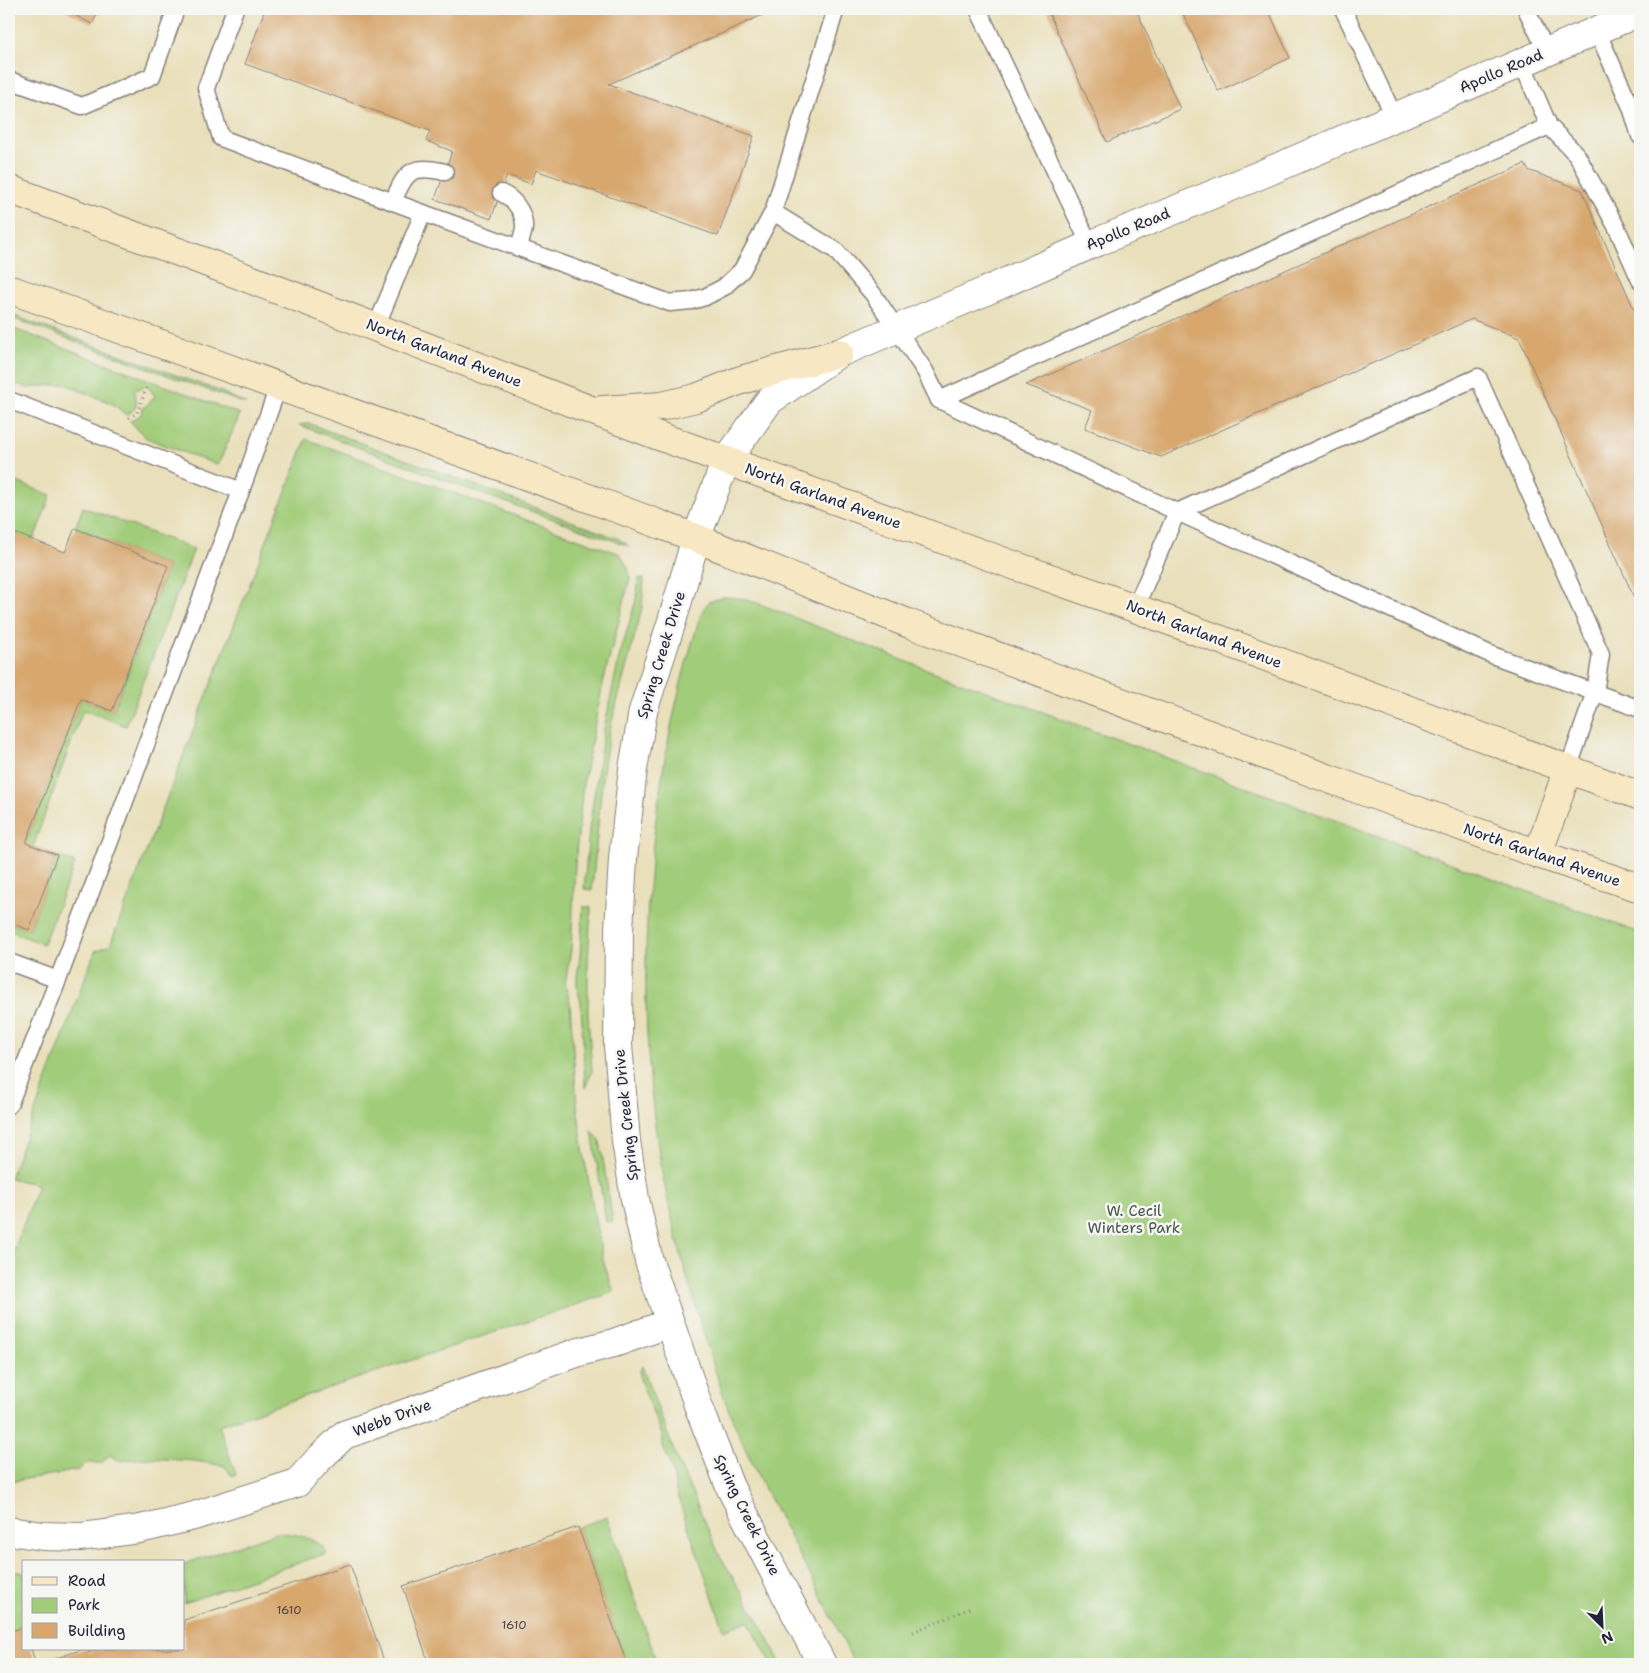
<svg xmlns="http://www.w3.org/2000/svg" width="1649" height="1673" font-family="'Shantell Sans',sans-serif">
<rect width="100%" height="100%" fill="#f6f6f2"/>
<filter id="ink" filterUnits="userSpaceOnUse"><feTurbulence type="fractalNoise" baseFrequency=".02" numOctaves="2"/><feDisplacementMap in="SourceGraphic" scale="10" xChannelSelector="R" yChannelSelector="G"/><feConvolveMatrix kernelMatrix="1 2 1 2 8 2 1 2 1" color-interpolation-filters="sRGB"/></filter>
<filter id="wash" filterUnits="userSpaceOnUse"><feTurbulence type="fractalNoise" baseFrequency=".0096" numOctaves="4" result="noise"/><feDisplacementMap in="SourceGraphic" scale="20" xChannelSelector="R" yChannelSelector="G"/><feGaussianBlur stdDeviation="1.12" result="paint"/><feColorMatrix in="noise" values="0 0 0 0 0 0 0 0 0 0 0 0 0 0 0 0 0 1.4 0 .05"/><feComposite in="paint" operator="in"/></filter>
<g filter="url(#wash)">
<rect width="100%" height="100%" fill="#e9dfba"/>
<g fill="#a1cc79" stroke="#62775a">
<polygon points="9,314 222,392 246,404 9,317"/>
<path d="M9,327L240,414L219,463L217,465L215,464L151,440L145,437L130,421L141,415L144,406L145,407L155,396L147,386L135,390C136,404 140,407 126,415L113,404L64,384L28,388L9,382Z"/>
<polygon points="305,424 310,424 619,539 629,546 463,487 299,425"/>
<polygon points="306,439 620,554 628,568 630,578 603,683 583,784 575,864 571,950 565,984 570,1002 577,1105 584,1155 597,1230 604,1264 614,1292 219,1425 236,1475 231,1475 225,1466 195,1461 165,1459 144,1458 120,1461 109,1455 102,1463 86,1463 79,1470 9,1482 9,1264 38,1185 10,1178 95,951 110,945"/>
<polygon points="9,479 51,495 33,541 9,531"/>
<polygon points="83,507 194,549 126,726 83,710 33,847 25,845 81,699 113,711 168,566 75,528"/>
<polygon points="639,578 644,579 642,608 610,729 603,771 592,890 584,889 589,830 604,729 619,658 636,600"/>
<path d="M723,597L738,598L757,603L913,664L1640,933V1664H854C817,1580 766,1502 731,1416C718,1383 708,1348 698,1314C683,1265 670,1216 661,1166C637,1022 642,870 671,727C677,697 684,669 693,640C697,628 699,612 708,603C711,600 718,599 723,597Z"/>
<polygon points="57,856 75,863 43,944 9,931 9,922 29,930"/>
<polygon points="583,907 591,907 588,962 588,1016 592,1071 585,1088 581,1003 577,987 577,976 580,956"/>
<polygon points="592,1131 600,1141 613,1221 606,1222"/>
<polygon points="642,1366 677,1459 719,1554 764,1630 781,1664 772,1664 748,1621 724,1630 677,1495 672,1469 662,1444 662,1435 640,1379 640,1371"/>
<polygon points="607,1517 657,1663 655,1664 627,1664 578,1527"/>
<path d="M275,1533C292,1533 318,1537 327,1553L184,1603V1564Z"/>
<polygon points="9,1563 12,1571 24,1573 24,1630 23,1628 10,1632 9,1628"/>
</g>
<g id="blocks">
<g fill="#d7a76e">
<polygon points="63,9 100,9 92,24"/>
<polygon points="265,9 418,9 427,12 426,9 776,9 609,84 754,136 718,236 536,170 531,184 507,175 491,219 435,199 452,151 426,141 430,131 245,64"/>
<polygon points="1047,9 1136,9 1180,109 1107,142"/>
<polygon points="1181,9 1268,9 1290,58 1218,91"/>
<polygon points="1525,164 1528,170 1582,190 1640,323 1640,611 1519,338 1472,319 1161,457 1085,428 1092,410 1026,385"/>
<polygon points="75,528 168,566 112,711 81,699 26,843 57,855 29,930 9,922 9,531 65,552"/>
<polygon points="578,1527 627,1664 429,1664 403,1586"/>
<polygon points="350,1564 385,1664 40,1664 83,1649 88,1649 89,1653 101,1649 184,1649 184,1620"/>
<polygon points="23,1627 24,1649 31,1649 36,1664 9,1664 9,1632"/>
</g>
</g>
</g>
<g filter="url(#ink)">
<use href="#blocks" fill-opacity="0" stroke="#86807a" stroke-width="1"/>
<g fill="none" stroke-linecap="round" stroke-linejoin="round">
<defs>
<g id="service">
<polyline points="235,9 206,88 221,138 423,213"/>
<polyline points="978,9 1090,245"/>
<polyline points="1343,9 1395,118"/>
<polyline points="1526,9 1547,52"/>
<polyline points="1597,31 1631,107 1640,136"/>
<polyline points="1522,63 1549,126 1577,155 1617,228 1640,280"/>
<polyline points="9,80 82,106 152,76 176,9"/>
<path d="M501,193C514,198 525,213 524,228C523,235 520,242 519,248"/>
<path d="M393,202C405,172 411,164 445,172"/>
<polyline points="773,212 836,9"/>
<polyline points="376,327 423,213 670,303 691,301 705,297 724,287 742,270 773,212 835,250 873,294 925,371 939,400 1177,512 1492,655 1640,709"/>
<polyline points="9,400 241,491"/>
<polyline points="939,400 1549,126"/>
<polyline points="1135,608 1177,512 1478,377 1601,654 1595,692 1568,769"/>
<polyline points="9,962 58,980"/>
<polyline points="9,1105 58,980 241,491 278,387"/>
</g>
<polyline id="minor" points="9,1531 43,1536 81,1537 140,1529 194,1516 297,1483 318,1460 344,1435 579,1352 614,1343 670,1323"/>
<polyline id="tertiary" points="822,1664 730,1487 698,1405 649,1261 635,1199 626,1141 618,1045 619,930 623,858 633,769 643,711 672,621 696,538 726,461 769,401 839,353 979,294 1090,245 1267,172 1640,12"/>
<g id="secondary">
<polyline points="9,189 200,260 656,435 1013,565 1135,608 1640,796"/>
<polyline points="9,289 624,511 696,538 910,624 1346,785 1538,854 1640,888"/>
<polyline points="602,410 662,406 696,398 741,380 839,353"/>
<polyline points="1538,854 1568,769"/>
</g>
</defs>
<use href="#service" stroke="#86807a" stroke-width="19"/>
<use href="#minor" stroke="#86807a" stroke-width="30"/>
<use href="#tertiary" stroke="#86807a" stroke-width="30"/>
<use href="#secondary" stroke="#86807a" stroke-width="30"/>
<g stroke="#86807a" stroke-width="3" stroke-dasharray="1 4" stroke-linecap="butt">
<polyline points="129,418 137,413 147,386"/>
<polyline points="913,1632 970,1608"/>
</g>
<use href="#service" stroke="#fff" stroke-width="16"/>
<use href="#minor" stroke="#fff" stroke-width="28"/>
<use href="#tertiary" stroke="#fff" stroke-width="28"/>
<use href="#secondary" stroke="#f7e8c3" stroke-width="28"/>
</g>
</g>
<g text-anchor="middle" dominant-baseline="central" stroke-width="5" stroke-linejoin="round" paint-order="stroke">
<g font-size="12" fill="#4f4348">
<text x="289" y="1610">1610</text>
<text x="514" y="1625">1610</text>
</g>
<g font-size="15" fill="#22223b" stroke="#f6f6f2">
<text transform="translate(1501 71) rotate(-23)">Apollo Road</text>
<text transform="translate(1128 229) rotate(-22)">Apollo Road</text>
<text transform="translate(444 353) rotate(21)">North Garland Avenue</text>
<text transform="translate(823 496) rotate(20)">North Garland Avenue</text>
<text transform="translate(1204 634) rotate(21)">North Garland Avenue</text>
<text transform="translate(661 655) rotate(-73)">Spring Creek Drive</text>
<text transform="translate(1542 855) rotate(19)">North Garland Avenue</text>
<text transform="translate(626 1115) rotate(-96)">Spring Creek Drive</text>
<text transform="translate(392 1418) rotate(-20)">Webb Drive</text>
<text transform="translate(747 1515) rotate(64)">Spring Creek Drive</text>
</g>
<g font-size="15" fill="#48554e" stroke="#f6f6f2">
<text x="1134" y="1211">W. Cecil<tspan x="1134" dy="17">Winters Park</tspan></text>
</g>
</g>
<rect width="1649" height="1673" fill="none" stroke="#f6f6f2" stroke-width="30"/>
<rect x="22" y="1560" width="162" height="90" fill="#f6f6f2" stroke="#a1a1a9"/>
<rect x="32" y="1577" width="25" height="8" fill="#f7e8c3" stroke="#a1a1a9"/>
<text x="68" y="1586" font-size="15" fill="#22223b">Road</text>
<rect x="32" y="1598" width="25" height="15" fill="#a1cc79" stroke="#a1a1a9"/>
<text x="68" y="1610" font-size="15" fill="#22223b">Park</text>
<rect x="32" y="1623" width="25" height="15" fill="#d7a76e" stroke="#a1a1a9"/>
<text x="68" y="1636" font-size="15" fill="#22223b">Building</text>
<g transform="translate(1602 1626) rotate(156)" stroke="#f6f6f2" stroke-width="4" paint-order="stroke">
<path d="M0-4L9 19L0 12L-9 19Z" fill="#22223b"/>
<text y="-8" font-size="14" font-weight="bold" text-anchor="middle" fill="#22223b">N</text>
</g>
</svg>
